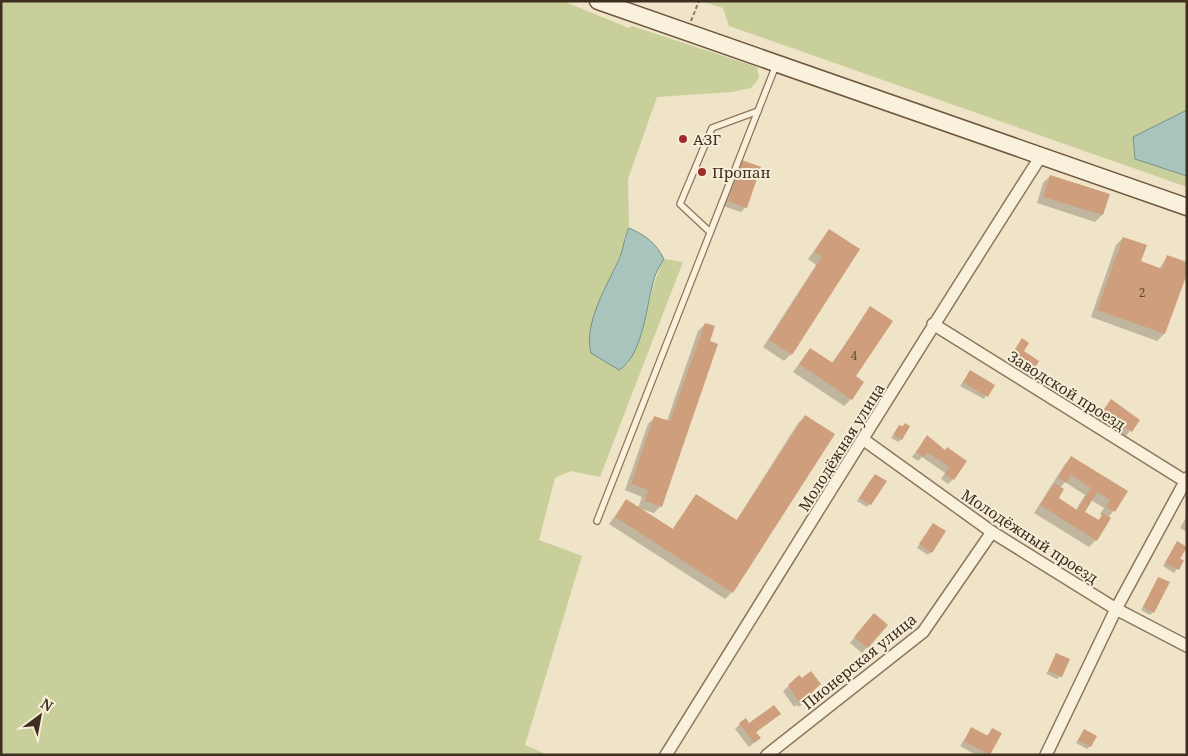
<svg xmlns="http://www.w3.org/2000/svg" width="1188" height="756" font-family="'Noto Serif',serif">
<rect width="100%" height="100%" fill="#f0e4c8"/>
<g fill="#c9cf9b">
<path d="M1,1H563L629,28L632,26L757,67L759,78L751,88L732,92L657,97L628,179L629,228L624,237V247L598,304L627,365C647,333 647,292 664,259L683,262L600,477L571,471L555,478L539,540L582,556L525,745L548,755H1Z"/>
<polygon points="701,1 1187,1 1187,110 1133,137 1135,159 1187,176 1187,187 729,26 723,8"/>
</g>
<g fill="#a9c4bc" stroke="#6f938a">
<polygon points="1187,110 1187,176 1135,159 1133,137"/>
<path d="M629,228C645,235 656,243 664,259C661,264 657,270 655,276C646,303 644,355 619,370L591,353C583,323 608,284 620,257C624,247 624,237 629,228Z"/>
</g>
<g fill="#0003" fill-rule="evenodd">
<polygon points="742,161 746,207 741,212 723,206 737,167"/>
<polygon points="1050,176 1108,195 1102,215 1095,222 1037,203 1043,183"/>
<polygon points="829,230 859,250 791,354 784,361 763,347 816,265 808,259"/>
<polygon points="1123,238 1139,262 1159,269 1168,256 1164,334 1157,341 1091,317 1116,245"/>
<polygon points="871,308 851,399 844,406 793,372 810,349 831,364"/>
<polygon points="705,324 661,506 654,513 641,509 672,530 696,495 736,521 798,423 805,417 732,592 725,599 609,524 626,501 638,508 642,497 625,490 648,424 655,417 667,421 698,331"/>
<polygon points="1019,343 1022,352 1038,361 1029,373 1009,360"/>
<polygon points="970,372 993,386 984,399 960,386"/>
<polygon points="1106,406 1138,420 1126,436 1099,417"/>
<polygon points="899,426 901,439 898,442 891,438"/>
<polygon points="927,437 945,451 953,479 948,484 941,479 945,473 922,457 918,461 912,457"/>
<path d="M1072,457L1127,492L1108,518L1096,540L1089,547L1034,513L1065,464ZM1065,482L1085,495L1076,510L1057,498L1060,488ZM1091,500L1104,508L1100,514L1103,516L1097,521L1083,512Z"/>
<polygon points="872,478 870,504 867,507 857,501"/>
<polygon points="1187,516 1187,532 1180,528"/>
<polygon points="930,528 931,552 928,555 917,548"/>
<polygon points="1177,543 1179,559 1182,561 1174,573 1163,566"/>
<polygon points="1159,578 1153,612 1150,615 1141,610"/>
<polygon points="869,620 886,625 862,653 850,643"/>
<polygon points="1057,655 1061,676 1057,679 1046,674"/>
<polygon points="799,677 810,693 807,700 799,707 797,705 794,707 783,691"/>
<polygon points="779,714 755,733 759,738 749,747 735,729 740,724 749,725"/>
<polygon points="972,728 986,736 992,730 1000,734 989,755 976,755 960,746"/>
<polygon points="1084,731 1090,746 1087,749 1076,743"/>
</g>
<g fill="#cf9f7d">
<polygon points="742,160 761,167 747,208 728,201"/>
<polygon points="1050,175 1110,194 1103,215 1043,197"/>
<polygon points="829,229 860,249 792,355 769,340 822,257 814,252"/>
<polygon points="1123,237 1147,245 1141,261 1162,269 1167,255 1187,262 1187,274 1165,334 1097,310"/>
<polygon points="870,306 893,321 856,376 864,382 852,400 799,364 810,348 833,363"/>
<polygon points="705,323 715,326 710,341 718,344 662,507 645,501 648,490 631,484 654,416 670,421"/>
<polygon points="1022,338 1029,343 1024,351 1039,361 1034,370 1011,356"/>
<polygon points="970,370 995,385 988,397 963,382"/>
<polygon points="1111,399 1140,420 1132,432 1103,411"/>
<polygon points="805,415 835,434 733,593 615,517 626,499 673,529 696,494 737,520"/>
<polygon points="905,423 910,426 902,440 893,435 899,425 903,426"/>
<polygon points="927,435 945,450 947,447 967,461 954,480 945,474 949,467 927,452 924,457 916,452"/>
<polygon points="1071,456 1128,491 1115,512 1106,507 1110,500 1097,492 1085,512 1099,520 1103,513 1111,518 1097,541 1040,505 1054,483 1064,489 1059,498 1077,510 1091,488 1071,475 1066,483 1058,477"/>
<polygon points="875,474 887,481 871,505 859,498"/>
<polygon points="933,523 946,531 932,553 919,544"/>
<polygon points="1177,541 1187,547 1180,559 1184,560 1179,570 1165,563"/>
<polygon points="1158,577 1170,582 1154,613 1143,607"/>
<polygon points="874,613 888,625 868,648 854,637"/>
<polygon points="1056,653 1070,659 1062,677 1048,671"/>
<polygon points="811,671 821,684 812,692 814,695 805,703 803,700 800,703 788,685 799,675 802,678"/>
<polygon points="774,705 781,714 756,732 761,738 754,743 739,723 746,718 749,723"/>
<polygon points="971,727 988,736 992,728 1002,733 990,755 964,741"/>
<polygon points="1084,729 1097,736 1091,747 1078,740"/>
</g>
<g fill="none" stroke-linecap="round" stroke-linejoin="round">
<defs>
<g id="lane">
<polyline points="710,232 680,204 712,128 758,111"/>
<polyline points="597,521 776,65"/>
</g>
<g id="street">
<polyline points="933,324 1185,481"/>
<polyline points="864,440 992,532 1116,609 1187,646"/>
<path d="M666,755C791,555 914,354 1041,156"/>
<polyline points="767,755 923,632 992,532"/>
<polyline points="1046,755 1116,609 1187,478"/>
</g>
<polyline id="secondary" points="598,1 1187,207"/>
</defs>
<use href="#lane" stroke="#8d765c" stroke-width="8"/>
<use href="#street" stroke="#8d765c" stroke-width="14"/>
<use href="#secondary" stroke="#6f573f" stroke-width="19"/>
<polyline stroke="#8d765c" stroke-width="2" stroke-dasharray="4 2.5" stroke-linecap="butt" points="691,21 699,1"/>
<use href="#lane" stroke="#faf1dc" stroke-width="5.5"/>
<use href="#street" stroke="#faf1dc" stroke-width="11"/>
<use href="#secondary" stroke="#faf1dc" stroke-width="16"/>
</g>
<g fill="#9e2a2b" stroke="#f7eed8" stroke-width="2">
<circle cx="683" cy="139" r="5"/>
<circle cx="702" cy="172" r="5"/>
</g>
<g text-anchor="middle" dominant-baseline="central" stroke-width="4" stroke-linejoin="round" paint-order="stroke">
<g font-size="12" fill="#624a37">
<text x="1142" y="292">2</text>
<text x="854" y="355">4</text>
</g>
<g font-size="15" fill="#3d2e20" stroke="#f7eed8" text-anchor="start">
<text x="693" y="139">АЗГ</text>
<text x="712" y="172">Пропан</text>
</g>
<g font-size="15" fill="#3d2e20" stroke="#f7eed8">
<text transform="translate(1067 390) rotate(32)">Заводской проезд</text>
<text transform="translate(841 447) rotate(-58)">Молодёжная улица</text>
<text transform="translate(1030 536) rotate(33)">Молодёжный проезд</text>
<text transform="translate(859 661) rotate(-39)">Пионерская улица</text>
</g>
</g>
<rect width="1188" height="756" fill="none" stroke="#3d2e20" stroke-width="5"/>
<g transform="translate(40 716) rotate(32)" stroke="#f7eed8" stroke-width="4" paint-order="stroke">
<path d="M0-4L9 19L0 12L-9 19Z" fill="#3d2e20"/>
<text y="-8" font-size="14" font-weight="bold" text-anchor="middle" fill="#3d2e20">N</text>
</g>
</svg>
